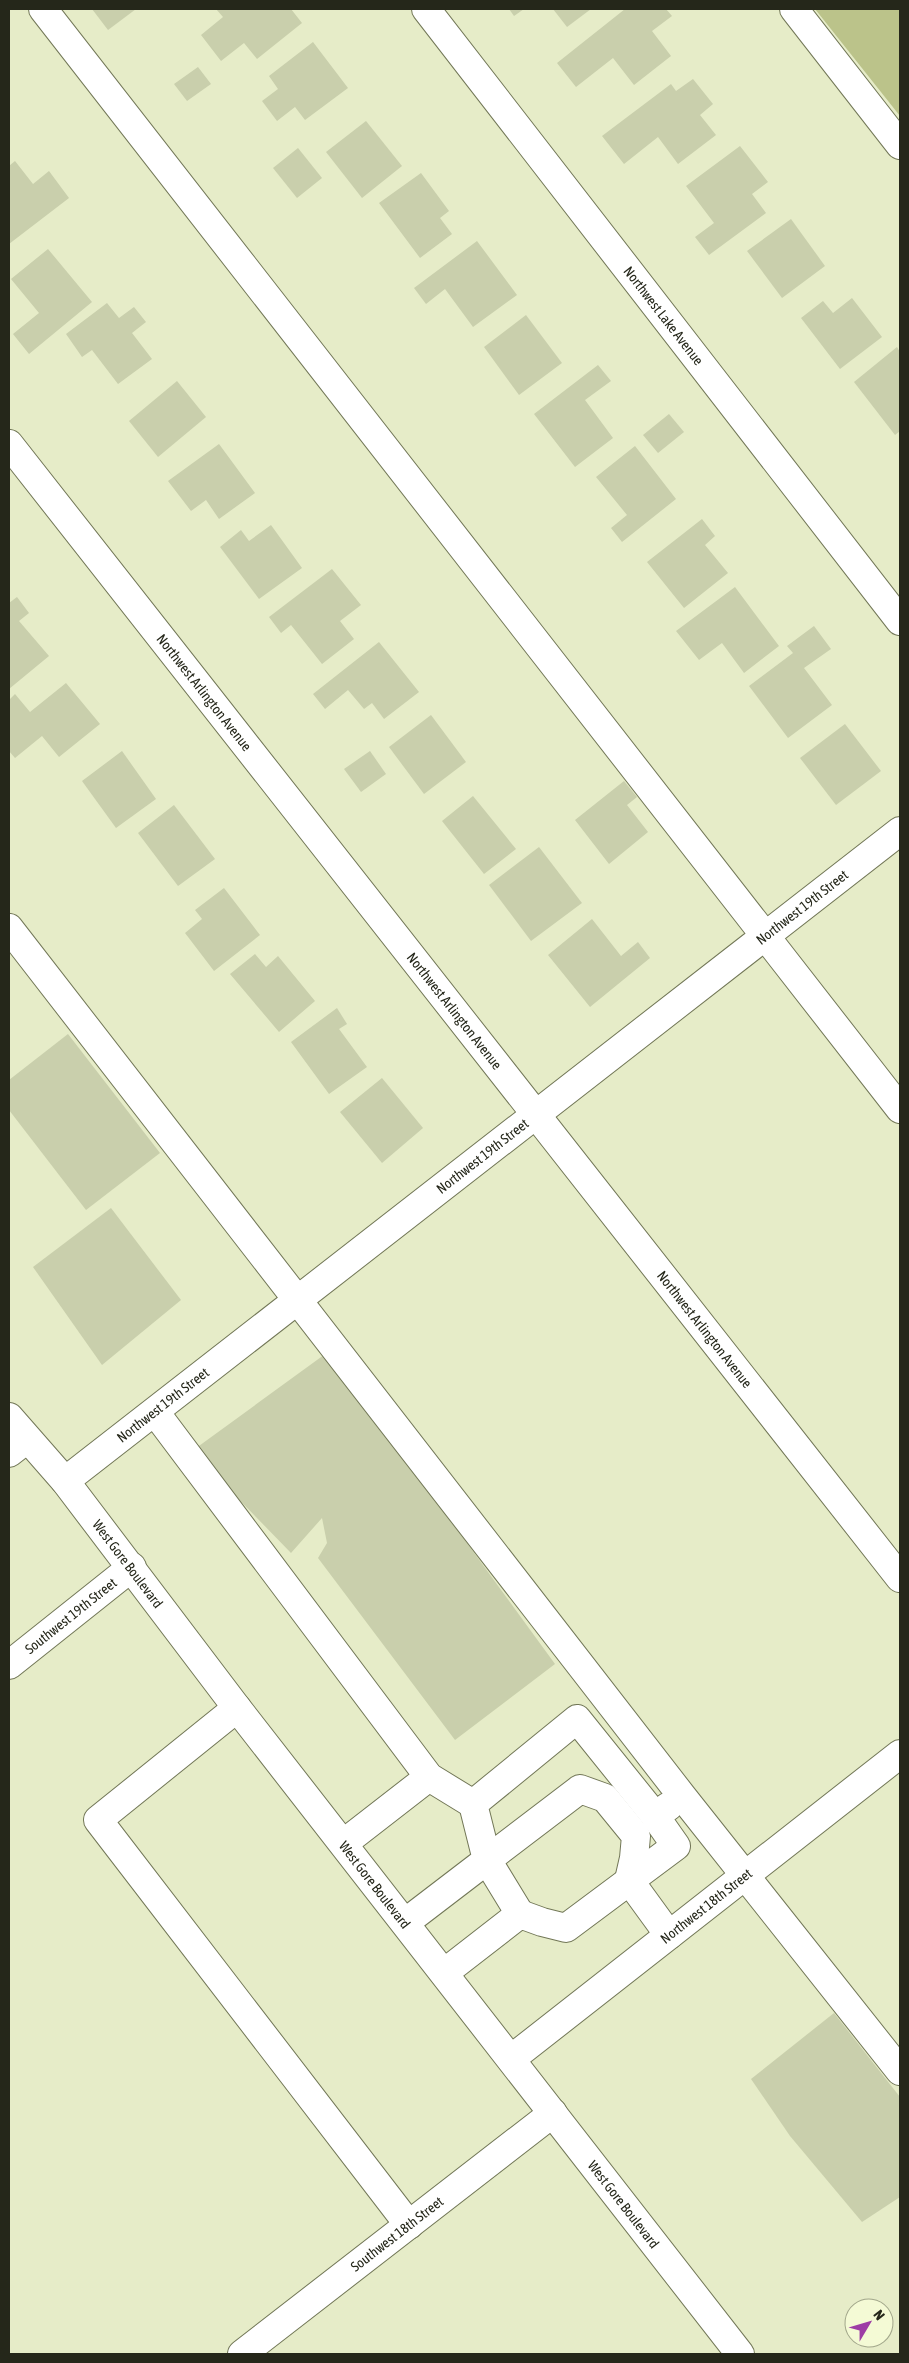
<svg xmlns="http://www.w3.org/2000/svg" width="909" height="2363" font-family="'Asap Condensed',sans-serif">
<rect width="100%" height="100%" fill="#e6ecc8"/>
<polygon fill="#bbc38a" points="815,9 900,9 900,116"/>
<g fill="#c9cfac">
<polygon points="92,9 136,9 108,30"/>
<polygon points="216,9 291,9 302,23 257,59 244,43 221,61 201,35 223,17"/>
<polygon points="509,9 524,9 514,16"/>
<polygon points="553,9 591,9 567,27"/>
<polygon points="625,9 666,9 672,16 652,31 671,56 634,85 613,58 576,87 557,63"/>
<polygon points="313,42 348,88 305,120 295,107 277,121 262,101 278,89 269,76"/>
<polygon points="198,67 211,84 187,101 174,84"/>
<polygon points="693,79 713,104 700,115 716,135 678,164 658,137 624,164 602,136 671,84 676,91"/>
<polygon points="366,121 402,166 362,198 326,152"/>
<polygon points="740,146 768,182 752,194 766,213 709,255 695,237 714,223 686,186"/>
<polygon points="298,148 322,178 297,198 273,168"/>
<polygon points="15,161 33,184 49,171 69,198 9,244 9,166"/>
<polygon points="421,173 449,211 440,218 452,234 420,258 379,203"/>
<polygon points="791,219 825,266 782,298 747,251"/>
<polygon points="477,241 517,295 473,327 445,289 426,304 414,288"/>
<polygon points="48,249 92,302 29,354 13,334 39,313 11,279"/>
<polygon points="852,298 882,337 840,369 801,318 823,301 833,313"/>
<polygon points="107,303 119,318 134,307 146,322 132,333 152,359 118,384 92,350 82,357 66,334"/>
<polygon points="526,315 562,363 519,395 484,347"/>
<polygon points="897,347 900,352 900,431 895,435 854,382"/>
<polygon points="598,365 611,381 585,400 613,438 575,467 534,414"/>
<polygon points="177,381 206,417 158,457 129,421"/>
<polygon points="669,414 684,432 658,453 643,435"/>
<polygon points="219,444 255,493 219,519 206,500 191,511 168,481"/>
<polygon points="635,446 676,499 622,542 611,528 627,515 596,477"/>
<polygon points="702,519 715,536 705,545 728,573 684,608 647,562"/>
<polygon points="271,525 302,568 259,599 220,547 241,530 249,541"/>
<polygon points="332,569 361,605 340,621 354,639 322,664 291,625 281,633 269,617"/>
<polygon points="735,587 779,646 744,673 722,643 699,660 676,631"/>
<polygon points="17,597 29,613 19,621 49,656 9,689 9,603"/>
<polygon points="814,626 831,649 804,668 832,705 788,738 749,686 793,653 787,646"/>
<polygon points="379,642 419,692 384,719 372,703 364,709 348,690 325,709 313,694"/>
<polygon points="66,683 100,724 59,757 42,736 15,758 9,751 9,700 15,694 30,712"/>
<polygon points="431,715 466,762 424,794 389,747"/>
<polygon points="845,724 881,771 836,805 800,758"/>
<polygon points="122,751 156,799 116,828 82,781"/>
<polygon points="370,751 386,774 361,792 344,769"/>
<polygon points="624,781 637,797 627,805 648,832 609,864 575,820"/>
<polygon points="473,796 516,849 484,874 442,821"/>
<polygon points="174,805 215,859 178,886 138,833"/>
<polygon points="539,847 582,903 531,941 489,885"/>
<polygon points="224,888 260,935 214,971 185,933 202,919 195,910"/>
<polygon points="592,919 621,956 638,942 650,958 590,1007 548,955"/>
<polygon points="255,954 266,967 278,956 315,1001 279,1032 230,974"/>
<polygon points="337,1008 347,1024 339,1029 367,1067 329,1094 291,1042"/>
<polygon points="68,1034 160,1153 86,1210 9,1110 9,1080"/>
<polygon points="382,1078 423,1128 382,1163 340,1112"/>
<polygon points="111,1208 181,1300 102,1365 33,1267"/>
<polygon points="328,1352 555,1664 455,1740 318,1558 327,1543 322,1518 291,1553 192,1451"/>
<polygon points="834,2013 900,2097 900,2197 862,2222 790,2136 751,2079"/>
</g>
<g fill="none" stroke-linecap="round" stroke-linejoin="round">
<defs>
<g id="minor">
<polyline points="43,9 900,1109"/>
<path id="s1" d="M426,9L900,621"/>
<polyline points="794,9 900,145"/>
<path id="s2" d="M9,444L900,1578"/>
<polyline points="9,928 682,1796 900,2071"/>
<polyline points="155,1412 429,1777 473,1804"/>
<polyline points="9,1453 27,1439"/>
<path id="s3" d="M65,1481L900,831"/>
<path id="s4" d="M9,1665L132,1567"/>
<polyline points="237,1708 98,1820 409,2225"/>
<polyline points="344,1843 429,1777"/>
<polyline points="520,1914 487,1860 580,1789 605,1798 636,1836 634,1858 629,1880 669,1935"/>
<polyline points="406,1922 487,1860 473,1804 577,1719 655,1816"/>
<polyline points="444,1973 520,1914 542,1922 566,1928 676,1846 655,1816 669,1806"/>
<path id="s5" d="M511,2059L900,1754"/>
<path id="s6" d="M242,2354L553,2113"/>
</g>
<g id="major">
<path id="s7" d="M9,1417L65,1481L237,1708L740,2354"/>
</g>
</defs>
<use href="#minor" stroke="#727757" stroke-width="30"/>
<use href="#major" stroke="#727757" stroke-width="30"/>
<use href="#minor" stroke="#fff" stroke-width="28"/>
<use href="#major" stroke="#fff" stroke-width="28"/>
</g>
<g text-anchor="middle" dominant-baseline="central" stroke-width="4" stroke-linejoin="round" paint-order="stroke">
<g font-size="14" fill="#25271a" stroke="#f4fad5">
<text stroke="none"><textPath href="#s1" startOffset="388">Northwest Lake Avenue</textPath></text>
<text stroke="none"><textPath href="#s2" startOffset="316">Northwest Arlington Avenue</textPath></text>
<text stroke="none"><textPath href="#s3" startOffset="934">Northwest 19th Street</textPath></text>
<text stroke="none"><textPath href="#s2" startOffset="721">Northwest Arlington Avenue</textPath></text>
<text stroke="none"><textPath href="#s3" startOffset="529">Northwest 19th Street</textPath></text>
<text stroke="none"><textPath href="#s2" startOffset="1126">Northwest Arlington Avenue</textPath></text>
<text stroke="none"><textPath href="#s3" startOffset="124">Northwest 19th Street</textPath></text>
<text stroke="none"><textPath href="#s7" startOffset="189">West Gore Boulevard</textPath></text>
<text stroke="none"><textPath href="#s4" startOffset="79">Southwest 19th Street</textPath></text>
<text stroke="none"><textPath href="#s7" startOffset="594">West Gore Boulevard</textPath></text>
<text stroke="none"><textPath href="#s5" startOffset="248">Northwest 18th Street</textPath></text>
<text stroke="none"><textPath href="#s7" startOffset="999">West Gore Boulevard</textPath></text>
<text stroke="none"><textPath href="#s6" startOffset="196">Southwest 18th Street</textPath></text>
</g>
</g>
<rect width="909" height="2363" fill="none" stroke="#25271a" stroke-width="20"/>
<g transform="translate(869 2323) rotate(52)"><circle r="24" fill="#f4fad5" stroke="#a1a68a"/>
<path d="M0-4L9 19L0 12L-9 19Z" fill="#9d3da5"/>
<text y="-8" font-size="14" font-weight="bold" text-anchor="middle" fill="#25271a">N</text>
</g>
</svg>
